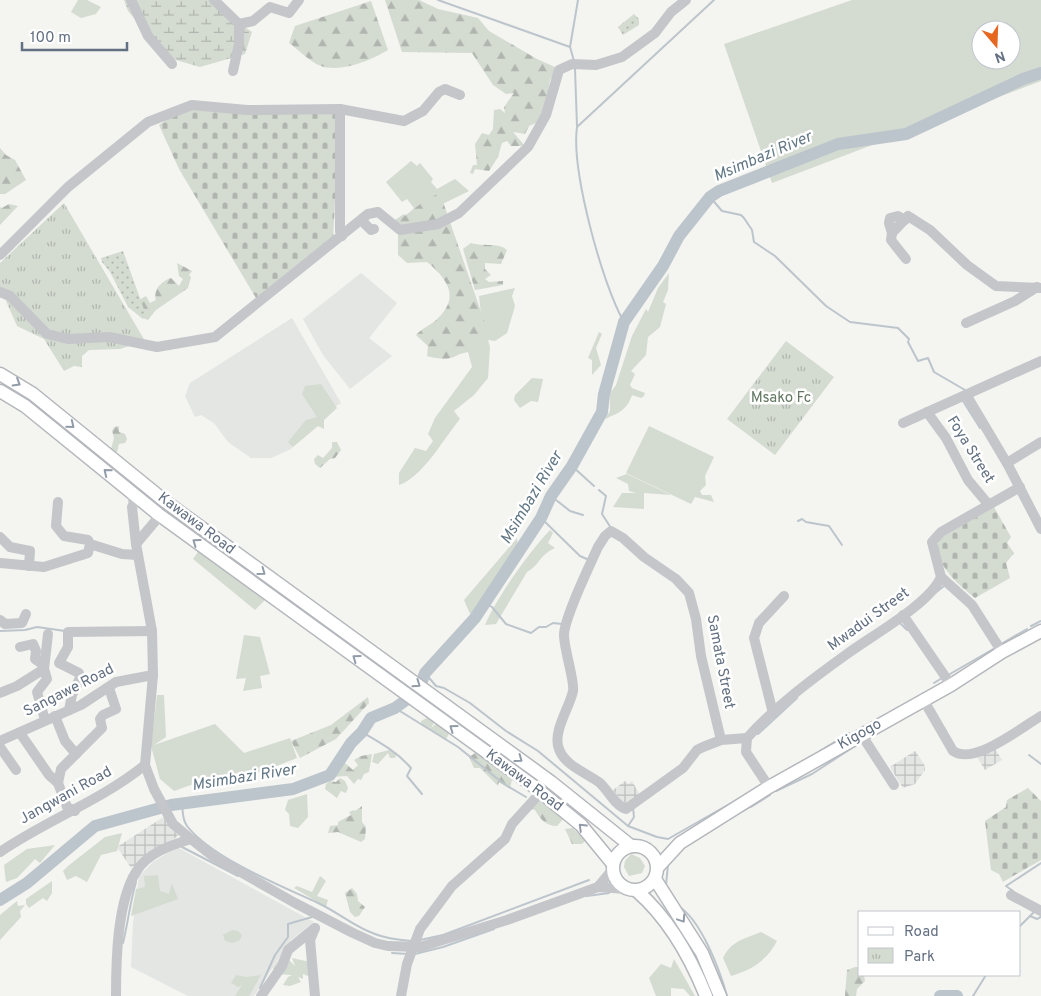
<svg xmlns="http://www.w3.org/2000/svg" width="1041" height="996" font-family="Overpass,sans-serif">
<defs>
<pattern id="industrial-grid" width="8" height="8" patternUnits="userSpaceOnUse" patternTransform="scale(1.25)"><rect width="8" height="8" fill="#e4e6e4"/><path d="M0 4h8M4 0v8" fill="none" stroke="#bcbfbe"/></pattern>
<pattern id="forest-firs" width="22" height="20" patternUnits="userSpaceOnUse" patternTransform="scale(1.25)"><rect width="22" height="20" fill="#d4dbd1"/><path d="M5 1l3.5 6h-7zM16 11l3.5 6h-7z" fill="#b0b6af"/></pattern>
<pattern id="wetland-marsh" width="20" height="14" patternUnits="userSpaceOnUse" patternTransform="scale(1.25)"><rect width="20" height="14" fill="#d4dbd1"/><path d="M1 5h8M5 5V1M11 12h8M15 12V8" fill="none" stroke="#b0b6af"/></pattern>
<pattern id="cemetery-stones" width="16" height="16" patternUnits="userSpaceOnUse" patternTransform="scale(1.25)"><rect width="16" height="16" fill="#d4dbd1"/><path d="M2 7V4a2 2 0 0 1 4 0v3zM10 15v-3a2 2 0 0 1 4 0v3z" fill="#b0b6af"/></pattern>
<pattern id="park-tufts" width="24" height="20" patternUnits="userSpaceOnUse" patternTransform="scale(1.25)"><rect width="24" height="20" fill="#d4dbd1"/><path d="M3 7l-1-3M5 7V3M7 7l1-3M15 17l-1-3M17 17v-4M19 17l1-3" fill="none" stroke="#b0b6af"/></pattern>
<pattern id="garden-dots" width="8" height="8" patternUnits="userSpaceOnUse" patternTransform="scale(1.25)"><rect width="8" height="8" fill="#d4dbd1"/><path d="M2 2h.1M6 6h.1" fill="none" stroke="#b0b6af" stroke-width="1.8" stroke-linecap="round"/></pattern>
</defs>
<rect width="100%" height="100%" fill="#f4f4f0"/>
<g fill="#e4e6e4">
<polygon points="361,273 397,303 369,338 392,356 350,389 323,355 303,319"/>
<polygon points="292,318 341,403 328,411 291,449 271,458 251,458 228,442 214,423 201,415 195,417 185,396 190,383"/>
<polygon points="177,847 314,922 291,940 254,996 188,996 131,967 133,923 139,876 153,862"/>
</g>
<g fill="url(#industrial-grid)">
<polygon points="994,747 1002,760 985,770 977,757"/>
<polygon points="915,751 924,764 925,770 915,784 903,788 890,767"/>
<polygon points="625,781 628,784 632,781 640,795 625,807 613,790"/>
<polygon points="165,816 178,836 131,868 117,847"/>
</g>
<g fill="#d4dbd1" fill-rule="evenodd">
<polygon points="78,0 87,0 101,7 96,14 81,18 71,12"/>
<path d="M852,0H1041V81L772,183L724,44ZM981,30H1011V60H981Z"/>
<polygon points="411,161 417,166 420,163 433,179 431,182 437,189 455,179 469,191 400,225 395,220 404,214 407,216 414,208 407,199 402,202 386,182"/>
<path d="M669,273L668,290L663,302L666,304L660,327L648,337L646,355L631,371L635,374L630,385L632,388L645,393L644,396L641,398L632,395C627,410 619,413 605,419L610,411V393L616,385L632,336L646,309L648,312L658,288Z"/>
<path d="M515,288L512,296L515,306L507,333L495,341L488,340L490,347L488,378L474,395L454,411L460,419C444,438 423,477 399,485V473L415,448L426,451L433,441L428,434L435,418L472,367L468,352L452,356L482,323L479,296Z"/>
<polygon points="599,332 602,334 596,348 601,365 592,375 592,360 588,358"/>
<polygon points="532,378 543,379 538,402 531,401 520,408 514,400 515,395"/>
<polygon points="321,384 337,408 324,420 324,429 318,426 293,447 288,442 306,420 317,417 302,394 305,386"/>
<polygon points="649,426 714,457 705,476 706,485 700,491 702,495 711,495 714,502 695,497 691,504 626,473"/>
<polygon points="627,474 671,495 644,493 644,509 613,507 622,493 636,493 629,491 628,484 616,478"/>
<path d="M550,530L553,533L548,543L555,548C538,556 541,564 527,572L496,624L485,625C497,597 529,552 550,530Z"/>
<polygon points="517,538 518,549 494,598 470,614 464,600"/>
<polygon points="200,549 270,595 255,610 193,559"/>
<polygon points="244,635 260,637 270,674 260,676 262,688 243,691 246,678 236,679"/>
<path d="M157,695H164L166,737L154,745L215,724L244,753L290,738L297,758C278,765 237,785 219,775L174,791L160,779L151,746Z"/>
<polygon points="429,717 435,721 431,728 438,722 450,731 446,740 421,724 421,721"/>
<polygon points="389,750 397,753 395,758 390,758 388,753 378,764 372,762 374,754"/>
<polygon points="307,794 308,817 298,828 290,826 289,814 285,810 288,800"/>
<polygon points="122,833 117,851 101,855 87,882 76,876 67,880 63,871 68,866 105,837"/>
<polygon points="55,845 40,863 35,859 17,878 6,882 4,865 27,849"/>
<polygon points="631,854 640,858 645,866 642,873 629,876 624,867 625,861"/>
<polygon points="158,875 160,891 169,894 172,883 178,899 131,916 136,889 145,887 144,876"/>
<polygon points="320,876 326,881 317,896 328,900 326,907 294,888 297,886 312,892"/>
<polygon points="52,881 52,893 47,901 43,898 29,908 26,904 26,899"/>
<polygon points="17,901 18,906 25,905 20,911 21,917 0,940 0,915"/>
<polygon points="232,930 238,931 242,935 240,940 233,943 225,941 223,935"/>
<path d="M761,932L777,941C767,960 752,970 731,976L723,958C731,941 744,939 761,932Z"/>
<polygon points="283,954 295,966 292,958 310,962 308,976 303,974 303,979 298,977 301,982 290,986 283,985 288,977 292,975 275,974 273,968"/>
<polygon points="674,959 695,996 690,996 684,989 671,988 671,996 656,996 649,978 661,964 671,968"/>
<polygon points="236,975 246,977 261,975 249,996 235,996 242,985 238,987 231,983"/>
</g>
<g fill="url(#forest-firs)">
<polygon points="385,0 419,0 438,9 478,18 489,31 537,59 557,68 550,80 543,120 529,126 525,134 513,132 525,146 511,146 507,141 502,143 498,157 489,171 475,169 473,174 470,173 473,165 477,165 475,144 482,133 489,135 493,129 494,110 500,109 505,113 504,107 514,93 506,94 493,85 472,53 402,52"/>
<path d="M371,1L388,50C371,60 341,73 321,66C310,62 299,50 289,43L295,26Z"/>
<polygon points="0,148 6,155 15,160 26,180 5,194 0,194"/>
<path d="M440,193L488,332L482,342L472,338C461,359 449,362 427,356L428,346L416,335C423,327 432,325 438,318C461,296 446,278 427,262L407,263L398,255V221L427,199Z"/>
<polygon points="9,204 18,206 0,225 0,207 2,208"/>
<path d="M471,243C483,247 498,242 507,250L501,264L485,263V269L491,275L485,279L489,282L503,281V285L475,290L463,249Z"/>
<path d="M177,263L192,271L189,275L191,277L188,288L156,310L148,320L140,317L137,301L146,296L150,303L156,300C153,289 162,281 171,278L179,286L183,279L179,276Z"/>
<polygon points="119,426 119,432 125,434 127,439 125,443 119,444 117,452 111,449 114,438 112,431 114,427"/>
<polygon points="332,442 337,442 341,450 335,458 330,459 320,468 315,464 314,459 318,455 323,458 332,448"/>
<polygon points="368,697 369,703 336,739 300,758 291,741 331,725"/>
<polygon points="480,750 503,768 512,779 510,789 499,782 498,786 480,768 474,768 469,757"/>
<polygon points="372,754 369,772 364,774 361,780 358,779 354,784 347,776 330,777 345,763 353,770 358,765 354,760 361,756"/>
<polygon points="340,778 345,781 348,788 346,793 341,791 337,798 325,789 326,784 330,781 336,782"/>
<path d="M538,796L541,803L561,809L565,817L557,826C546,826 540,819 535,810L531,809Z"/>
<polygon points="362,806 362,822 366,827 365,839 361,842 338,832 328,833 330,826 338,825 338,822 351,815 349,812 354,810 355,811"/>
<polygon points="573,828 585,841 582,844 572,844 565,829"/>
<polygon points="352,888 357,894 358,901 365,907 359,916 355,917 350,912 345,893"/>
<polygon points="855,967 860,967 860,975 864,975 865,981 857,989 856,996 845,996 847,970"/>
</g>
<polygon fill="url(#wetland-marsh)" points="124,0 214,0 226,14 252,32 245,54 200,67 169,58 128,11"/>
<g fill="url(#cemetery-stones)">
<polygon points="201,108 340,110 333,239 259,303 179,169 159,125 177,113"/>
<path d="M994,507L1011,537L1007,543L1014,553L1006,563L1010,578L975,598C957,583 934,565 938,539Z"/>
<polygon points="1028,788 1041,801 1041,860 1003,882 999,874 991,870 985,821 1006,807 1007,800"/>
</g>
<g fill="url(#park-tufts)">
<polygon points="64,203 145,341 120,349 89,350 82,356 82,367 74,366 64,371 44,339 17,326 3,294 0,294 0,263"/>
<polygon points="786,341 834,377 775,455 727,419"/>
</g>
<g fill="url(#garden-dots)">
<polygon points="634,14 639,19 639,25 623,35 618,27"/>
<polygon points="123,251 146,315 143,319 128,307 110,272 102,262 101,258"/>
</g>
<g fill="none" stroke-linecap="round" stroke-linejoin="round">
<g stroke="#bdc5cc" stroke-width="2">
<polyline points="438,0 570,47"/>
<polyline points="574,61 570,47 578,0"/>
<polyline points="575,69 577,126"/>
<polyline points="710,197 722,211 741,215 744,218 752,230 754,242 775,256 826,306 850,322 898,328 909,339 908,342 918,361 928,358 934,372 965,390"/>
<path d="M624,322C602,284 571,170 577,127L714,0"/>
<polyline points="963,401 980,428"/>
<polyline points="572,466 594,486"/>
<polyline points="599,490 606,496 602,514 611,528"/>
<polyline points="551,496 570,511 583,515"/>
<polyline points="541,518 580,556 589,560"/>
<polyline points="798,521 802,519 806,522 829,526 842,545"/>
<polyline points="934,594 944,586"/>
<polyline points="485,603 492,607 506,624 531,633 539,627 546,627 553,623 562,624"/>
<polyline points="900,623 907,630"/>
<polyline points="1031,626 1041,621"/>
<polyline points="0,631 25,630 37,627 65,631"/>
<polyline points="1001,644 1027,629"/>
<polyline points="425,673 436,686 444,688 470,703 506,731 538,751 628,826 657,837 668,839 747,794"/>
<polyline points="950,674 995,648"/>
<polyline points="934,683 942,678"/>
<polyline points="395,708 458,747 504,784 526,797"/>
<path d="M362,732C381,743 397,752 411,768L407,776L422,794"/>
<polyline points="758,734 797,698"/>
<polyline points="820,751 849,733"/>
<polyline points="1029,755 1041,764"/>
<polyline points="776,791 812,774 858,744"/>
<path d="M182,804C183,812 182,819 187,826C212,858 281,886 318,903C338,912 354,927 375,934C387,939 400,940 412,941"/>
<polyline points="751,807 770,795"/>
<polyline points="732,817 750,807"/>
<polyline points="628,826 634,817 633,808"/>
<polyline points="182,847 238,876"/>
<polyline points="666,885 668,865"/>
<polyline points="1013,891 1006,886 1041,863"/>
<polyline points="587,896 609,893"/>
<path d="M678,906C701,919 720,971 727,996"/>
<polyline points="1030,916 1037,919 1041,917"/>
<polyline points="1020,926 1035,911"/>
<polyline points="420,940 443,935 589,880"/>
<path d="M123,943C128,923 130,902 136,882"/>
<polyline points="392,953 408,954"/>
<polyline points="415,954 443,947 494,929"/>
<polyline points="260,988 275,955 288,937 288,924 312,917"/>
<polyline points="973,996 986,975"/>
</g>
<g stroke="#bdc5cc" stroke-width="12">
<polyline points="0,900 27,883 95,826 171,805 293,789 330,775 351,743 362,732 371,718 395,708 406,700 422,681 425,673 475,618 541,518 551,496 572,466 602,412 604,394 624,322 663,266 679,236 710,197 719,191 838,144 906,134 1023,79 1041,73"/>
<polyline points="940,996 957,996"/>
</g>
<defs>
<g id="major">
<polyline points="0,374 33,394 166,502 551,782 631,846"/>
<polyline points="0,391 25,406 158,514 532,785 581,825 613,864"/>
<circle cx="635" cy="868" r="22"/>
<polyline points="658,867 680,843 769,787 951,685 1002,652 1041,631"/>
<polyline points="655,879 702,953 720,996"/>
<path d="M637,891C669,919 690,956 706,996"/>
</g>
</defs>
<use href="#major" stroke="#b4b7bc" stroke-width="15"/>
<g stroke="#c4c6ca" stroke-width="10">
<polyline points="131,0 148,36 172,64"/>
<polyline points="214,0 239,24 239,44 233,71"/>
<polyline points="239,24 253,21 270,7 289,13 299,0"/>
<polyline points="340,109 340,231 342,236"/>
<polyline points="361,220 371,230 374,229"/>
<polyline points="892,233 889,223 890,218 898,216 905,220"/>
<polyline points="0,255 68,187 148,122 192,105 247,110 340,109 404,121 423,111 439,92 445,89 460,95"/>
<polyline points="906,259 891,240 892,233 908,216 930,230 967,265 996,286 1041,288"/>
<polyline points="0,292 10,296 47,334 68,339 109,337 157,347 215,337 368,214 378,212 400,230 438,224 459,213 528,147 546,115 559,70 572,64 596,65 622,57 655,33 671,12 686,0"/>
<polyline points="966,323 1015,301 1037,287"/>
<polyline points="967,396 1008,465 1041,529"/>
<polyline points="927,412 946,438 968,480 988,504"/>
<polyline points="903,423 1041,361"/>
<polyline points="1007,463 1041,442"/>
<polyline points="131,492 134,503 132,507 136,544 152,631 153,675 145,765 154,789 173,824 191,839 214,857 295,903 353,933 375,943 388,946 420,947 507,920 598,887 627,889"/>
<polyline points="58,502 56,526 64,536 88,540 90,544 122,554 138,555"/>
<polyline points="0,537 10,547 30,551 29,566"/>
<polyline points="136,544 157,519 158,514"/>
<polyline points="0,563 44,567 88,553 90,544"/>
<polyline points="941,577 972,605 1002,652"/>
<polyline points="903,615 951,685"/>
<polyline points="0,620 5,624 22,623 26,614"/>
<polyline points="20,647 33,644 36,651 35,659 44,665"/>
<polyline points="44,669 47,679 37,692 45,720"/>
<polyline points="0,693 17,686 44,669 48,634"/>
<path d="M923,699L953,751C974,766 1022,727 1041,716"/>
<polyline points="69,710 72,695 80,678 79,673 59,663 68,647 68,632 152,631"/>
<polyline points="773,713 754,638 759,623 784,596"/>
<polyline points="55,716 65,741 76,754"/>
<polyline points="20,733 49,775 58,783 67,807 75,811"/>
<polyline points="861,734 894,785"/>
<path d="M721,740L701,656L696,619L689,593L676,579L644,557L623,538L611,531L605,536L598,547C590,565 564,618 564,635C564,649 575,682 573,691C570,707 552,732 559,749C565,766 587,773 600,783C608,790 615,806 626,809L683,768L697,750L703,747L721,740L747,738"/>
<polyline points="0,741 81,705 116,682 153,675"/>
<polyline points="0,747 16,770"/>
<polyline points="58,783 61,769 102,728 100,719 103,715 116,709 109,688"/>
<path d="M769,787L746,752L747,738C776,706 812,679 847,654C871,636 930,604 941,577L932,542L941,532L1020,487"/>
<path d="M0,852C47,820 100,801 145,765"/>
<polyline points="598,887 613,869"/>
<polyline points="1011,895 1041,911"/>
<polyline points="315,928 310,940 315,996"/>
<path d="M116,996C116,961 117,902 136,872C147,853 171,845 191,839"/>
<polyline points="261,996 282,966 288,950 315,928"/>
<polyline points="401,996 407,964 420,929 452,886 505,839 512,824 541,792"/>
</g>
<use href="#major" stroke="#fff" stroke-width="12"/>
</g>
<defs><path id="oneway-chevron" d="M-2-3.5L2.5 0L-2 3.5" fill="none" stroke-width="1.6" stroke-linecap="round" stroke-linejoin="round" transform="scale(1.25)"/></defs>
<g stroke="#929ba8">
<use href="#oneway-chevron" transform="translate(17 383) rotate(31)"/>
<use href="#oneway-chevron" transform="translate(71 425) rotate(39)"/>
<use href="#oneway-chevron" transform="translate(107 472) rotate(-141)"/>
<use href="#oneway-chevron" transform="translate(196 542) rotate(-144)"/>
<use href="#oneway-chevron" transform="translate(262 572) rotate(36)"/>
<use href="#oneway-chevron" transform="translate(356 658) rotate(-144)"/>
<use href="#oneway-chevron" transform="translate(417 684) rotate(35)"/>
<use href="#oneway-chevron" transform="translate(453 728) rotate(-144)"/>
<use href="#oneway-chevron" transform="translate(519 759) rotate(36)"/>
<use href="#oneway-chevron" transform="translate(582 827) rotate(-136)"/>
<use href="#oneway-chevron" transform="translate(682 919) rotate(56)"/>
</g>
<g text-anchor="middle" dominant-baseline="central" stroke-width="5" stroke-linejoin="round" paint-order="stroke">
<g font-size="15" fill="#637962" stroke="#fff">
<text x="781" y="398">Msako Fc</text>
</g>
<g font-size="15" fill="#637082" stroke="#fff">
<text transform="translate(970 450) rotate(58)">Foya Street</text>
<text transform="translate(196 524) rotate(37)">Kawawa Road</text>
<text transform="translate(869 620) rotate(-36)">Mwadui Street</text>
<text transform="translate(720 662) rotate(79)">Samata Street</text>
<text transform="translate(69 691) rotate(-27)">Sangawe Road</text>
<text transform="translate(860 735) rotate(-29)">Kigogo</text>
<text transform="translate(524 781) rotate(37)">Kawawa Road</text>
<text transform="translate(66 796) rotate(-29)">Jangwani Road</text>
</g>
<g font-size="16" font-style="italic" fill="#637886" stroke="#fff">
<text transform="translate(763 157) rotate(-23)">Msimbazi River</text>
<text transform="translate(532 498) rotate(-59)">Msimbazi River</text>
<text transform="translate(244 778) rotate(-9)">Msimbazi River</text>
</g>
</g>
<rect x="858" y="911" width="162" height="65" fill="#ffffff" stroke="#c1c6cd"/>
<rect x="868" y="927" width="25" height="8" fill="#ffffff" stroke="#c1c6cd"/>
<text x="904" y="936" font-size="15" fill="#637082">Road</text>
<rect x="868" y="948" width="25" height="15" fill="url(#park-tufts)" stroke="#c1c6cd"/>
<text x="904" y="961" font-size="15" fill="#637082">Park</text>
<g transform="translate(996 45) rotate(161)"><circle r="24" fill="#ffffff" stroke="#c1c6cd"/>
<path d="M0-4L9 19L0 12L-9 19Z" fill="#e56720"/>
<text y="-8" font-size="14" font-weight="bold" text-anchor="middle" fill="#637082">N</text>
</g>
<path d="M22 42v8h105v-8" fill="none" stroke="#637082" stroke-width="2.5"/>
<text x="30" y="42" font-size="15" fill="#637082" stroke="#ffffff" stroke-width="4" paint-order="stroke">100 m</text>
</svg>
